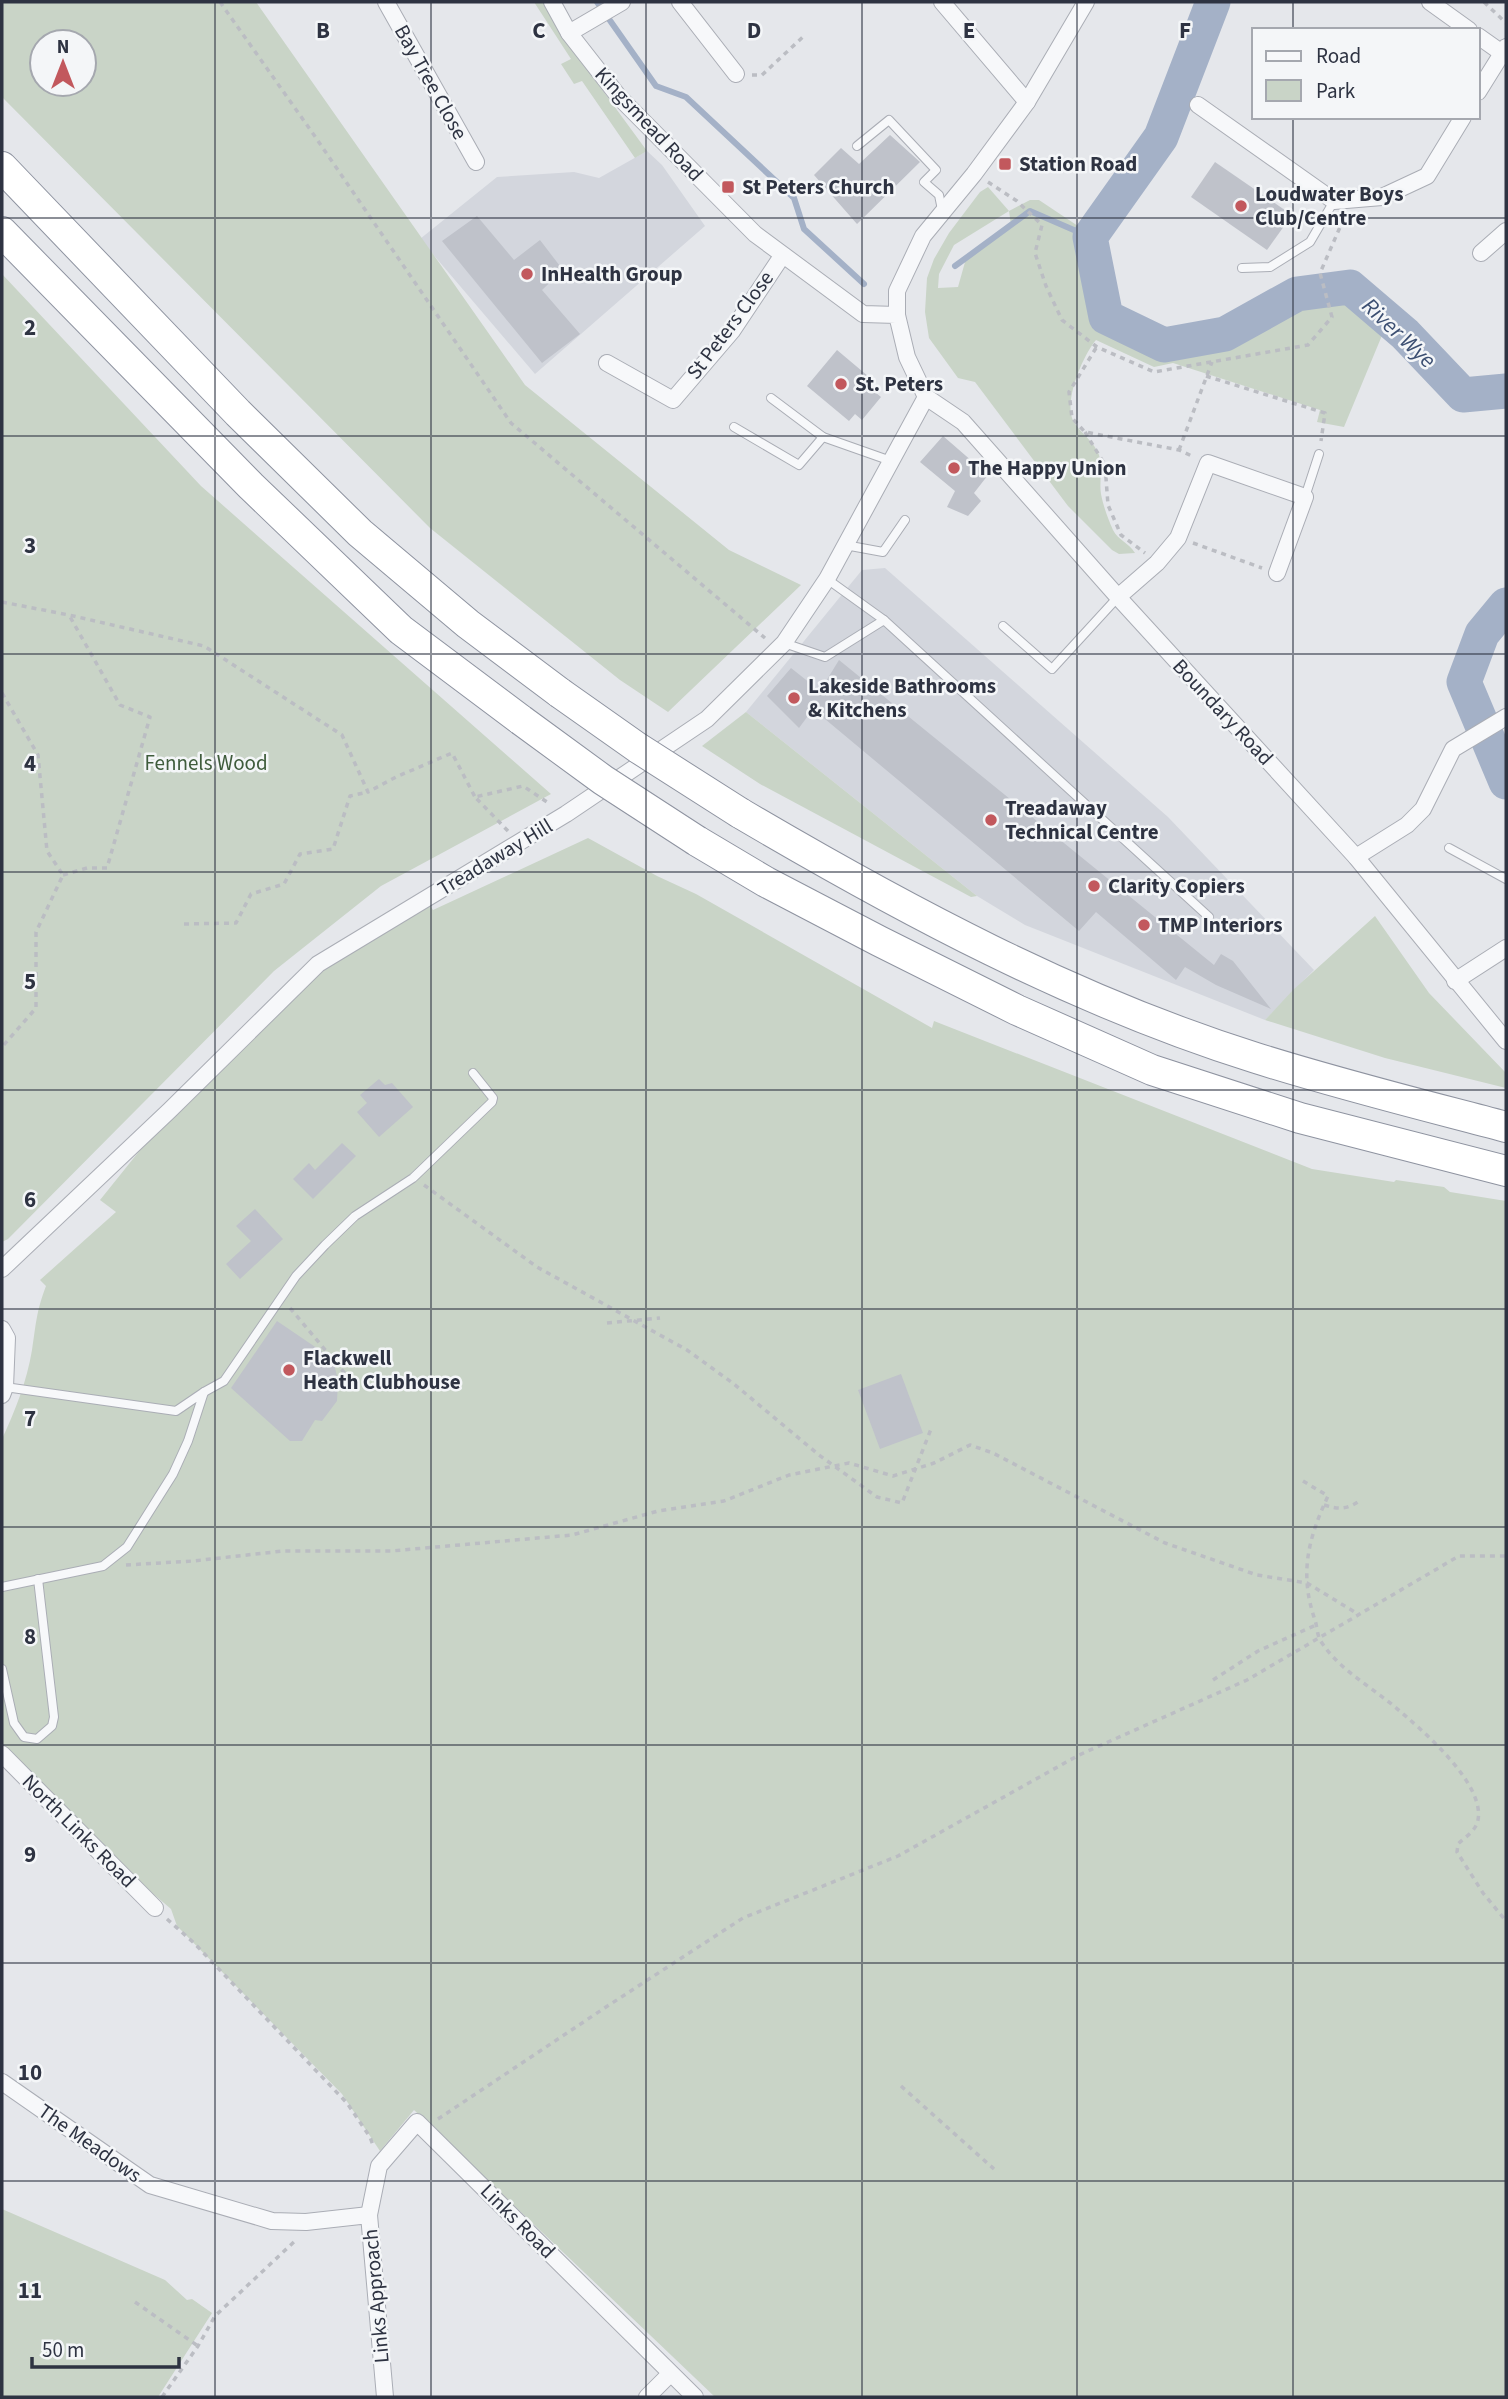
<svg xmlns="http://www.w3.org/2000/svg" width="1508" height="2399" font-family="'Source Sans 3',sans-serif">
<rect width="100%" height="100%" fill="#e5e7eb"/>
<g fill="#d3d6dd">
<polygon points="647,151 662,165 705,226 535,374 420,239 497,177 574,172 599,178"/>
<polygon points="885,568 1168,817 1314,970 1265,1020 1025,925 977,896 746,712 862,570"/>
</g>
<g fill="#c9d4c7" fill-rule="evenodd">
<path d="M2,2H256L525,385L729,550L801,585L668,712L620,680L430,528L2,97ZM42,42H84V84H42Z"/>
<polygon points="534,2 543,2 565,39 647,151 635,158 582,81 574,84 561,64 571,59"/>
<path d="M988,187L1009,211L1030,200H1039L1081,228C1083,236 1083,244 1086,253C1089,268 1097,285 1104,298C1126,341 1178,351 1221,336C1239,329 1256,319 1273,309C1287,301 1317,281 1332,283C1344,284 1368,301 1380,307L1383,333L1344,427L1317,422L1320,410L1173,363L1154,367L1096,340C1083,355 1060,407 1076,425C1083,435 1095,443 1099,455C1103,467 1099,482 1101,494C1103,505 1108,519 1113,530C1118,540 1129,543 1135,553L1119,554L1112,550L1068,506L975,382L958,378L929,338L925,312L927,278L934,259L949,233L980,192ZM1009,211L1011,225L967,255L958,287L938,288L939,274L954,245Z"/>
<polygon points="2,274 201,486 551,794 381,886 274,971 8,1239 2,1242"/>
<polygon points="746,712 977,896 971,897 760,784 702,746"/>
<path d="M588,838L657,876L696,894L932,1028L934,1021L1312,1169L1394,1182L1396,1180L1444,1187L1450,1192L1506,1201V2397H715L414,2110L380,2151L342,2094L177,1926L171,1909L123,1868L2,1748V1439C15,1411 27,1381 32,1350C36,1325 36,1312 46,1286L40,1280L116,1212L100,1200L149,1139L306,978L428,903L433,910Z"/>
<polygon points="1375,916 1429,993 1506,1073 1506,1088 1385,1058 1265,1020 1293,990"/>
<polygon points="2,2209 165,2280 187,2300 192,2299 212,2313 158,2397 2,2397"/>
</g>
<g fill="none" stroke-linecap="round" stroke-linejoin="round">
<g stroke="#a4b1c7" stroke-width="6">
<polyline points="597,2 656,86 686,97 794,198 804,229 864,284"/>
<polyline points="955,266 1030,211 1090,237"/>
</g>
<g stroke="#a4b1c7" stroke-width="35">
<polyline points="1213,2 1161,137 1090,237 1106,317 1164,345 1225,334 1297,294 1350,287 1405,334 1463,395 1506,391"/>
<polyline points="1506,605 1482,634 1464,682 1506,782"/>
</g>
</g>
<g fill="#bfc2ca">
<polygon points="890,135 920,162 857,224 814,175 841,148 859,164"/>
<polygon points="1215,162 1292,215 1267,250 1191,197"/>
<polygon points="477,216 514,260 540,240 563,270 542,290 580,334 542,363 442,241"/>
<polygon points="837,350 875,382 870,388 881,397 862,420 855,414 849,421 807,386"/>
<polygon points="943,436 988,475 974,493 981,501 968,516 947,507 955,491 920,462"/>
<polygon points="839,660 1214,965 1221,954 1233,961 1271,1009 1216,985 1185,967 1176,980 1096,912 1079,931 813,709 799,728 767,696 791,668 820,691"/>
<polygon points="379,1079 385,1085 392,1083 413,1107 379,1137 357,1112 367,1103 360,1095"/>
<polygon points="342,1143 356,1156 313,1199 293,1179 309,1163 315,1170"/>
<polygon points="255,1209 283,1239 240,1279 226,1264 251,1241 236,1226"/>
<polygon points="277,1321 333,1359 338,1381 337,1401 322,1421 315,1420 302,1441 290,1441 231,1388"/>
<polygon points="901,1374 923,1433 880,1449 858,1390"/>
</g>
<g fill="none" stroke-linecap="round" stroke-linejoin="round">
<defs>
<g id="lane">
<polyline points="857,146 889,120 936,170 924,182 939,195 942,210"/>
<polyline points="1242,268 1270,267 1310,242 1334,201"/>
<polyline points="771,398 823,437 891,461"/>
<polyline points="734,427 799,465 823,437"/>
<polyline points="1305,497 1319,454"/>
<polyline points="845,545 883,552 905,520"/>
<polyline points="827,579 884,620"/>
<polyline points="1003,626 1052,669 1118,597"/>
<polyline points="784,643 825,657 884,620 1209,917"/>
<polyline points="1449,848 1506,879"/>
<polyline points="204,1392 224,1381 296,1276 325,1245 355,1216 413,1178 492,1102 493,1098 473,1073"/>
<polyline points="2,1587 103,1566 127,1547 173,1474 188,1441 204,1392 176,1411 5,1387"/>
<polyline points="2,1669 14,1723 24,1737 37,1739 52,1726 54,1717 38,1579"/>
</g>
<g id="street">
<polyline points="386,2 476,162"/>
<polyline points="552,2 569,33 619,97 755,234 863,314 897,315 907,357 926,397 963,422 1118,597 1356,857 1506,1041"/>
<polyline points="680,2 736,74"/>
<polyline points="942,2 1027,102"/>
<polyline points="1430,2 1469,30"/>
<polyline points="569,33 622,2"/>
<polyline points="1478,36 1502,53"/>
<polyline points="1478,92 1506,47"/>
<polyline points="1198,105 1334,201 1382,197 1427,176 1463,117"/>
<polyline points="1481,253 1506,231"/>
<polyline points="897,315 897,291 923,236 974,174 1027,102 1086,2"/>
<polyline points="607,363 673,400 732,331 782,256"/>
<polyline points="1118,597 1157,563 1178,538 1208,463 1305,497 1277,573"/>
<polyline points="1356,857 1407,825 1423,809 1453,749 1506,717"/>
<polyline points="1455,981 1506,948"/>
<polyline points="2,1269 170,1110 318,964 566,814 707,719 784,643 827,579 926,397"/>
<polyline points="2,1329 7,1338 5,1387 2,1395"/>
<polyline points="2,1754 155,1908"/>
<polyline points="2,2082 150,2185 272,2221 306,2222 369,2215 385,2397"/>
<polyline points="369,2215 379,2166 417,2122 695,2397"/>
<polyline points="647,2397 670,2374"/>
</g>
<g id="highway">
<polyline points="2,167 238,413 360,533 468,624 560,693"/>
<polyline points="2,232 251,486 401,630 521,720"/>
<path d="M740,813C903,909 1074,1001 1256,1058C1338,1084 1423,1105 1506,1127"/>
<polyline points="697,841 766,882 879,941 1017,1010 1152,1070 1300,1118 1506,1171"/>
</g>
</defs>
<use href="#lane" stroke="#aaadb5" stroke-width="10"/>
<use href="#street" stroke="#aaadb5" stroke-width="18"/>
<use href="#highway" stroke="#8e93a0" stroke-width="32"/>
<g stroke="#bbbdc3" stroke-width="3.5" stroke-dasharray="5 5" stroke-linecap="butt">
<polyline points="220,2 314,135 511,423 765,638"/>
<polyline points="1484,2 1506,23"/>
<polyline points="752,75 762,75 805,35"/>
<polyline points="988,182 1017,201 1042,225 1035,253 1046,286 1062,320 1097,347 1154,372 1308,345 1332,317 1320,273 1344,218"/>
<polyline points="1096,348 1069,392 1072,418 1085,432 1179,450 1194,457"/>
<polyline points="1206,376 1325,413 1321,441"/>
<polyline points="1085,432 1105,465 1108,505 1121,535 1145,553"/>
<polyline points="1179,450 1212,362"/>
<polyline points="1193,543 1262,568"/>
<polyline points="2,602 69,615 204,646 342,735 368,792 396,777 452,753 475,797"/>
<polyline points="2,693 38,755 47,851 63,875 36,932 36,1008 2,1047"/>
<polyline points="508,831 475,797 523,786 550,804"/>
<polyline points="63,875 87,868 107,868 150,717 120,705 69,615"/>
<polyline points="184,924 236,923 251,894 284,884 300,854 333,849 350,796 368,792"/>
<polyline points="424,1185 537,1267 687,1350 734,1384 819,1455 877,1497 902,1503 931,1429"/>
<polyline points="290,1308 358,1389"/>
<polyline points="607,1323 660,1318"/>
<path d="M1303,1481L1328,1496C1308,1539 1299,1574 1315,1620C1317,1626 1317,1634 1320,1640C1339,1670 1369,1685 1395,1707C1421,1729 1485,1783 1478,1820C1476,1831 1465,1837 1458,1844L1457,1852L1483,1893L1506,1921"/>
<path d="M1324,1505C1338,1509 1345,1510 1358,1502"/>
<polyline points="126,1565 193,1561 283,1551 391,1551 572,1535 658,1511 724,1501 789,1475 849,1463 893,1476 934,1463 970,1445 993,1453 1165,1543 1257,1575 1307,1583 1358,1614"/>
<polyline points="1213,1680 1258,1651 1316,1625"/>
<polyline points="167,1919 194,1943 347,2103 370,2137 373,2145"/>
<polyline points="901,2086 994,2169"/>
<polyline points="438,2119 606,2007 743,1918 898,1856 1079,1755 1247,1680 1459,1556 1506,1556"/>
<polyline points="135,2302 198,2346"/>
<polyline points="162,2397 198,2346 215,2316 296,2240"/>
</g>
<use href="#lane" stroke="#f7f8fa" stroke-width="8"/>
<use href="#street" stroke="#f7f8fa" stroke-width="16"/>
<use href="#highway" stroke="#fff" stroke-width="30"/>
<defs>
<g id="highway-bridge">
<polyline points="560,693 638,748 740,813"/>
<polyline points="521,720 603,780 697,841"/>
</g>
</defs>
<use href="#highway-bridge" stroke="#8e93a0" stroke-width="32" stroke-linecap="butt"/>
<use href="#highway-bridge" stroke="#fff" stroke-width="30"/>
</g>
<path fill="none" stroke="#2e3342" stroke-width="2" stroke-opacity="0.55" d="M215,2V2397M431,2V2397M646,2V2397M862,2V2397M1077,2V2397M1293,2V30M1293,117V2397M2,218H1506M2,436H1506M2,654H1506M2,872H1506M2,1090H1506M2,1309H1506M2,1527H1506M2,1745H1506M2,1963H1506M2,2181H1506"/>
<g fill="#c2585d" stroke="#f4f6f8" stroke-width="2.5">
<rect x="998" y="157" width="14" height="14" rx="3.5"/>
<rect x="721" y="180" width="14" height="14" rx="3.5"/>
<circle cx="1241" cy="206" r="7"/>
<circle cx="527" cy="274" r="7"/>
<circle cx="841" cy="384" r="7"/>
<circle cx="954" cy="468" r="7"/>
<circle cx="794" cy="698" r="7"/>
<circle cx="991" cy="820" r="7"/>
<circle cx="1094" cy="886" r="7"/>
<circle cx="1144" cy="925" r="7"/>
<circle cx="289" cy="1370" r="7"/>
</g>
<g text-anchor="middle" dominant-baseline="central" stroke-width="5" stroke-linejoin="round" paint-order="stroke">
<g font-size="21" fill="#2e3342" stroke="#f4f6f8">
<text transform="translate(431 82) rotate(61)">Bay Tree Close</text>
<text transform="translate(649 124) rotate(47)">Kingsmead Road</text>
<text transform="translate(730 325) rotate(-53)">St Peters Close</text>
<text transform="translate(1223 712) rotate(47)">Boundary Road</text>
<text transform="translate(495 857) rotate(-31)">Treadaway Hill</text>
<text transform="translate(79 1831) rotate(45)">North Links Road</text>
<text transform="translate(90 2143) rotate(35)">The Meadows</text>
<text transform="translate(518 2221) rotate(45)">Links Road</text>
<text transform="translate(376 2296) rotate(-95)">Links Approach</text>
</g>
<g font-size="21" font-weight="bold" fill="#2e3342" stroke="#f4f6f8" text-anchor="start">
<text x="1019" y="164">Station Road</text>
<text x="742" y="187">St Peters Church</text>
<text x="1255" y="194">Loudwater Boys<tspan x="1255" dy="24">Club/Centre</tspan></text>
<text x="541" y="274">InHealth Group</text>
<text x="855" y="384">St. Peters</text>
<text x="968" y="468">The Happy Union</text>
<text x="808" y="686">Lakeside Bathrooms<tspan x="808" dy="24">&amp; Kitchens</tspan></text>
<text x="1005" y="808">Treadaway<tspan x="1005" dy="24">Technical Centre</tspan></text>
<text x="1108" y="886">Clarity Copiers</text>
<text x="1158" y="925">TMP Interiors</text>
<text x="303" y="1358">Flackwell<tspan x="303" dy="24">Heath Clubhouse</tspan></text>
</g>
<g font-size="21" fill="#3f5c3c" stroke="#f4f6f8">
<text x="206" y="763">Fennels Wood</text>
</g>
<g font-size="23" font-style="italic" fill="#3c4f72" stroke="#f4f6f8">
<text transform="translate(1399 333) rotate(43)">River Wye</text>
</g>
</g>
<g font-size="23" text-anchor="middle" font-weight="bold" fill="#2e3342" stroke="#f4f6f8" stroke-width="5" stroke-linejoin="round" paint-order="stroke">
<text x="323" y="38">B</text>
<text x="539" y="38">C</text>
<text x="754" y="38">D</text>
<text x="969" y="38">E</text>
<text x="1185" y="38">F</text>
<text x="30" y="335">2</text>
<text x="30" y="553">3</text>
<text x="30" y="771">4</text>
<text x="30" y="989">5</text>
<text x="30" y="1207">6</text>
<text x="30" y="1426">7</text>
<text x="30" y="1644">8</text>
<text x="30" y="1862">9</text>
<text x="30" y="2080">10</text>
<text x="30" y="2298">11</text>
</g>
<rect width="1508" height="2399" fill="none" stroke="#2e3342" stroke-width="7"/>
<rect x="1252" y="28" width="228" height="91" fill="#f4f6f8" stroke="#a5a8af" stroke-width="2"/>
<rect x="1266" y="51" width="35" height="10" fill="#f7f8fa" stroke="#a5a8af" stroke-width="2"/>
<text x="1316" y="63" font-size="21" fill="#2e3342">Road</text>
<rect x="1266" y="80" width="35" height="21" fill="#c9d4c7" stroke="#a5a8af" stroke-width="2"/>
<text x="1316" y="98" font-size="21" fill="#2e3342">Park</text>
<g transform="translate(63 63)"><circle r="33" fill="#f4f6f8" stroke="#a5a8af" stroke-width="2"/>
<path d="M0-5L12 26L0 18L-12 26Z" fill="#c2585d"/>
<text y="-10" font-size="19" font-weight="bold" text-anchor="middle" fill="#2e3342">N</text>
</g>
<path d="M32 2357v10h147v-10" fill="none" stroke="#2e3342" stroke-width="3.5"/>
<text x="42" y="2357" font-size="21" fill="#2e3342" stroke="#f4f6f8" stroke-width="5" paint-order="stroke">50 m</text>
</svg>
